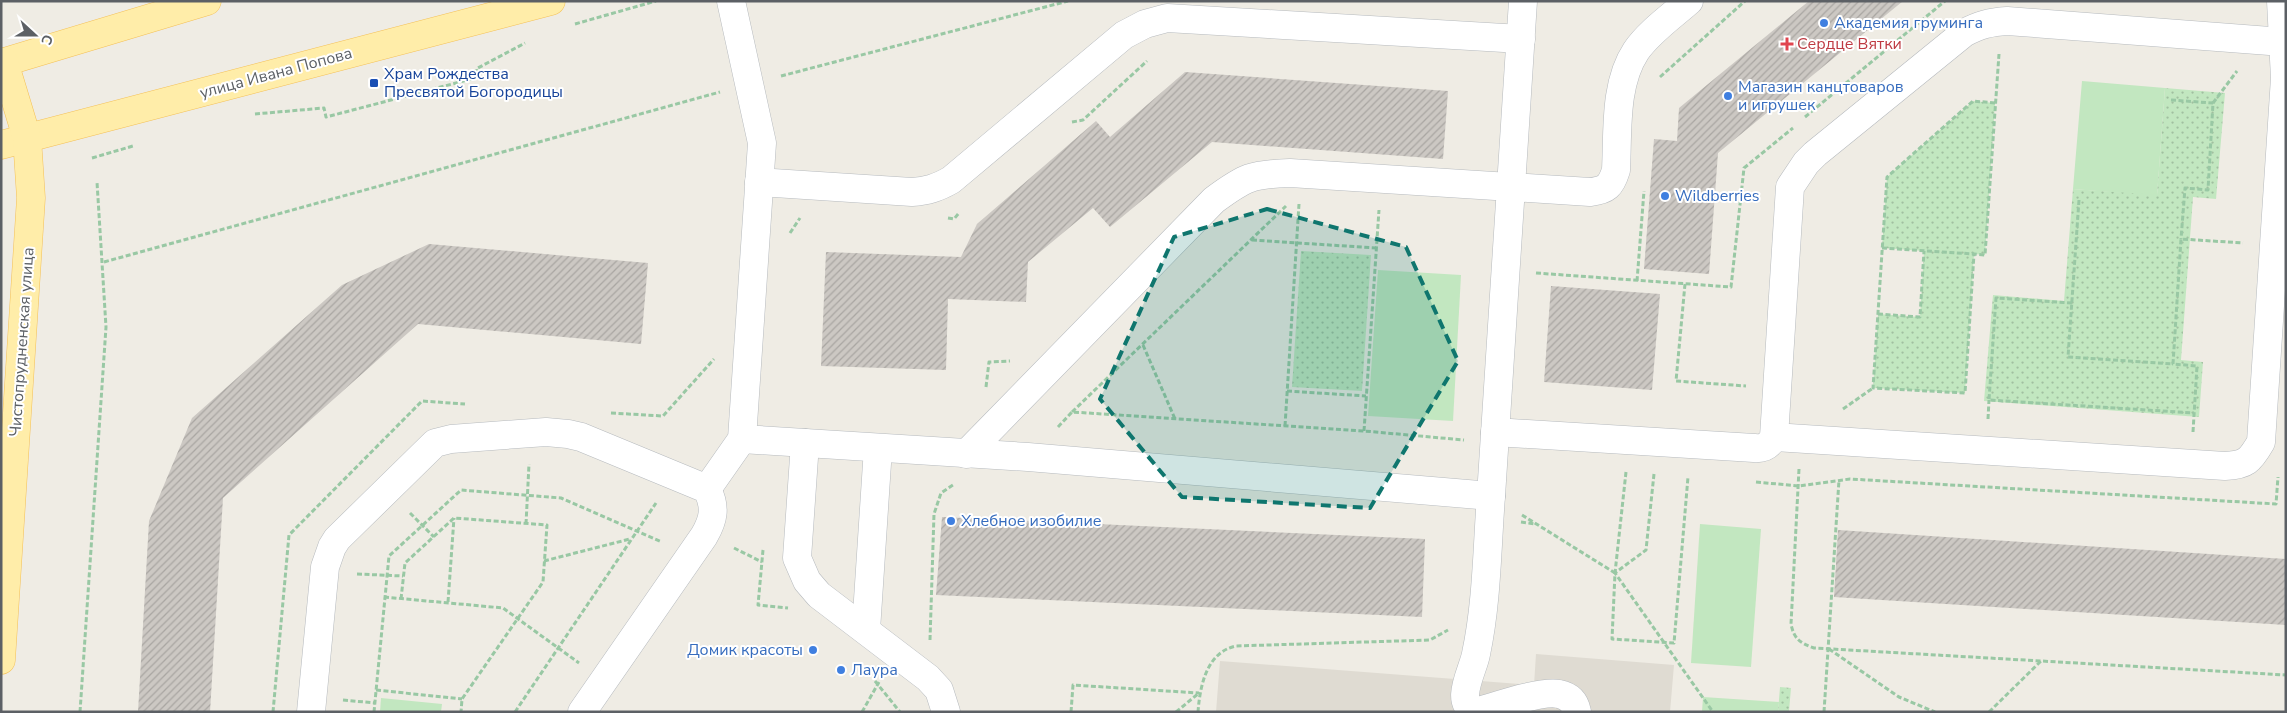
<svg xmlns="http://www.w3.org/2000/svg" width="2287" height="713" font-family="'Nunito Sans',sans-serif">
<defs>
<pattern id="park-dots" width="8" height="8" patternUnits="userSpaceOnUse" patternTransform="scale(1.25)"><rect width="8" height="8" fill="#c2e7c0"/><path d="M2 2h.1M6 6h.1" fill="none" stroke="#a1bfa0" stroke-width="1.8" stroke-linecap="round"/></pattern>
<pattern id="building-hatch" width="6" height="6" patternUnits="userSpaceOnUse" patternTransform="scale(1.25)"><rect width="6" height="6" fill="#ccc8c3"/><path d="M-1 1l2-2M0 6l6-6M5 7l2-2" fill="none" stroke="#a9a6a2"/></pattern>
</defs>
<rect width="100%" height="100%" fill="#efece4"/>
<polygon fill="#dfdbd2" points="1536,654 1674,665 1670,712 1216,712 1220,661 1534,685"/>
<g fill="#c2e7c0">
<polygon points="2082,81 2165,88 2157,196 2073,189"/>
<polygon points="1378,270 1461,275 1453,421 1368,416"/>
<polygon points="1700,524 1761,529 1751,667 1691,663"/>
<polygon points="1703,697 1779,702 1778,712 1702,712"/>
<polygon points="381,698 442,704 441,712 380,712"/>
</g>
<g fill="url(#park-dots)">
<polygon points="2165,88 2225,93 2216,199 2193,197 2181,360 2203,362 2199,417 1984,401 1993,295 2064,301 2073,189 2157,195"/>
<polygon points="1973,101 1995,103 1985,255 1974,254 1965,393 1873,388 1878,314 1920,317 1924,251 1882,248 1887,177"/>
<polygon points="1301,251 1371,255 1362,391 1292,387"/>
<polygon points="1780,687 1791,688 1789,711 1802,712 1778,712"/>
</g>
<g fill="url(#building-hatch)">
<polygon points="1809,1 1903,1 1718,153 1709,274 1644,269 1654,139 1677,141 1679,108"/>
<polygon points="1185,72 1448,91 1443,159 1212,142 1110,227 1093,208 1028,262 1026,302 948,299 946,370 821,366 826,252 961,257 977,224 1096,121 1110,137"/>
<polygon points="429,244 648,263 641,344 418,324 223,498 210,712 138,712 149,521 192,418 342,285"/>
<polygon points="1551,286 1660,294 1652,390 1544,382"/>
<polygon points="942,517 1425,539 1422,617 936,595"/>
<polygon points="1838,530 2286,559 2286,625 1834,597"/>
</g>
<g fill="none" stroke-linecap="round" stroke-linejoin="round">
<defs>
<g id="minor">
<path d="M759,182L912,192C927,191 937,188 951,180L1124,35L1145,24L1167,18L1521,39"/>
<path d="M1495,432L1754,448C1764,449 1769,446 1774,437L1790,187L1806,163L1815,154L1964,33C1979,25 1990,22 2007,21L2283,42"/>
<path d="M1774,437L2225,466C2246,465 2250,461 2261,442L2285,78L2281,1"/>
<polyline points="742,439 1028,457 1491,496 1523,1"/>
<polyline points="805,443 797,558 807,581 819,595 928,678 939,690 946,712"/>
<path d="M966,454L1214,200C1245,177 1252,174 1290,173L1590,192C1607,190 1611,186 1616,170C1618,132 1614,84 1636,51C1649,32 1672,16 1689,1"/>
<polyline points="707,489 742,439 762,143 731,1"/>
<path d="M1491,496C1487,548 1487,602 1476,654C1473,671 1453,703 1476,712C1494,707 1542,690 1559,694C1569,696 1575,702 1577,712"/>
<polyline points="866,630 878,448"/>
<path d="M311,712L325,567L332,547L337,539L435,443L451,439L546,432L568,434L581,437L707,489C716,507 714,519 704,536L582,712"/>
</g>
<g id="major">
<polyline points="1,63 207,1"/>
<polyline points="1,145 551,1"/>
<polyline points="1,660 31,198 27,138 4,62"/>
</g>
</defs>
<use href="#minor" stroke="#b6babe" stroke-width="29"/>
<use href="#major" stroke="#f4c058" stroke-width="29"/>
<g stroke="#99c8a4" stroke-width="3" stroke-dasharray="5 2.5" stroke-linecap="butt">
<polyline points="575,24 656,1"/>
<polyline points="781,76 1068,1"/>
<polyline points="1660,77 1745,1"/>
<polyline points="2171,100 2213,103 2208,190 2185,188 2181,239"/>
<polyline points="1995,103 1973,101 1887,177 1873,388 1965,393 1974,254 1985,255 1999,54"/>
<polyline points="2213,103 2237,71"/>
<polyline points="255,114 324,108 326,117 479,77 476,69 525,43"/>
<polyline points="1805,117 1945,1"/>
<polyline points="1072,122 1083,120 1147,61"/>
<polyline points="92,158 133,146"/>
<polyline points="2079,200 2068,357 2173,364"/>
<polyline points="948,218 954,219 959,213"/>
<polyline points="790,233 800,218"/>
<polyline points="1252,240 1376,248"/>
<polyline points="1882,248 1974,254"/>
<polyline points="104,262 720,92"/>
<polyline points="1536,273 1731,287 1744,168 1793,128"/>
<polyline points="1637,281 1644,191"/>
<polyline points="1685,284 1676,381 1746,386"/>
<polyline points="2072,303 1996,298 1989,400 2194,413"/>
<polyline points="1878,314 1920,317 1924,251"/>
<polyline points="1143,345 1175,419"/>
<polyline points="986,387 989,362 1010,361"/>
<polyline points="1287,391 1366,396"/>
<polyline points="1843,409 1873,388"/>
<polyline points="1072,412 1286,206"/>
<polyline points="611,413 663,416 714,359"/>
<polyline points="1988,419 1989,400"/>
<polyline points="1285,426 1299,204"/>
<polyline points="1058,427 1072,412 1364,431 1464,440"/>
<polyline points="1364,431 1379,210"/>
<polyline points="2193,432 2197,366 2173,364 2181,239 2243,243"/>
<path d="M1799,469L1791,624C1794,639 1800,643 1814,648L2286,675"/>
<polyline points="1626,472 1615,573 1612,639 1674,643 1688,477"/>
<polyline points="1654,474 1646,550 1615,573 1713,712"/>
<polyline points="1756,482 1799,486 1850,479 2276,504 2278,477"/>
<polyline points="410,513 434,537"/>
<polyline points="1522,515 1615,573"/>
<polyline points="1521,522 1536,524"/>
<polyline points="526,524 529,464"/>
<polyline points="734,548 762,562"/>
<polyline points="763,550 758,605 788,608"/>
<polyline points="544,561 630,539"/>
<polyline points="357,574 403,576"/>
<polyline points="384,597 503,608 579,663"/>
<polyline points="401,599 405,563 454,518 547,525 543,582 462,699 461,712"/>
<polyline points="448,602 454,518"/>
<polyline points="930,640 934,514 941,493 953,485"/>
<polyline points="1829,649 1899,697 1935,712"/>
<polyline points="875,681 900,712"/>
<polyline points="376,690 462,699"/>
<polyline points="343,700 375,703"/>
<polyline points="80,712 106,327 97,182"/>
<polyline points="273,712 289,535 422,401 465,404"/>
<polyline points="374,712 389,556 461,490 561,498 662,542"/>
<polyline points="515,712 656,503"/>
<polyline points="862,712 879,682"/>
<polyline points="1071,712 1073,685 1199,693"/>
<polyline points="1176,712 1199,693"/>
<path d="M1198,712C1200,685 1207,652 1236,646L1430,640L1448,630"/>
<polyline points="1824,712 1839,480"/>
<polyline points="1989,712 2041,661"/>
</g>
<use href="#minor" stroke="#fff" stroke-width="28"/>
<use href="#major" stroke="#ffeda9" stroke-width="28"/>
</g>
<path fill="#0f766e" fill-opacity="0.2" stroke="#0f766e" stroke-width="4" stroke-dasharray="10 6" stroke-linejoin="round" d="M1267,209L1406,247L1458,361L1370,508L1182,497L1100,399L1174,237Z"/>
<g fill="#3f7fe0" stroke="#fff" stroke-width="2">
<circle cx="1824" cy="23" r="5"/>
<circle cx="1728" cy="96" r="5"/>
<circle cx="1665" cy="196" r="5"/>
<circle cx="951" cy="521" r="5"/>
<circle cx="813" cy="650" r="5"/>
<circle cx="841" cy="670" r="5"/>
</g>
<path fill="#e0444e" stroke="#fff" stroke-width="2" d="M1784.5 36.5h5v5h5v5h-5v5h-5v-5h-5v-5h5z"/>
<rect fill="#1a4fb4" stroke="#fff" stroke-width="2" x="369" y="78" width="10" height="10" rx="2.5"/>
<g text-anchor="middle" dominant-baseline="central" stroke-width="4" stroke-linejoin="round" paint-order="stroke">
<g font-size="16" fill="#366cbe" stroke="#fff" text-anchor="start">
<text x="1834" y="23">Академия груминга</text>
<text x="1738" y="87">Магазин канцтоваров<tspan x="1738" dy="18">и игрушек</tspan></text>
<text x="1675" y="196">Wildberries</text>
<text x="961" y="521">Хлебное изобилие</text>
<text x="803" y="650" text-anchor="end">Домик красоты</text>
<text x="851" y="670">Лаура</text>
</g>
<g font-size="16" fill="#be3a42" stroke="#fff" text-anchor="start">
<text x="1797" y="44">Сердце Вятки</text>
</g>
<g font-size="16" fill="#5c6065" stroke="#fff">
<text transform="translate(276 73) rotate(-15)">улица Ивана Попова</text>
<text transform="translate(22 342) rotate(-86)">Чистопрудненская улица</text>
</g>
<g font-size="16" fill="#164399" stroke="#fff" text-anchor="start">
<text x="384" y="74">Храм Рождества<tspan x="384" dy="18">Пресвятой Богородицы</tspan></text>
</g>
</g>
<rect width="2287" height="713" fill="none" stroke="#5c6065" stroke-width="5"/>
<g transform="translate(35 35) rotate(111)" stroke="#ffffff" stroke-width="4" paint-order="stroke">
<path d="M0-4L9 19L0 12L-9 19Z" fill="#5c6065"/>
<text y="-8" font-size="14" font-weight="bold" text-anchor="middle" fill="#5c6065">С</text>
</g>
</svg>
